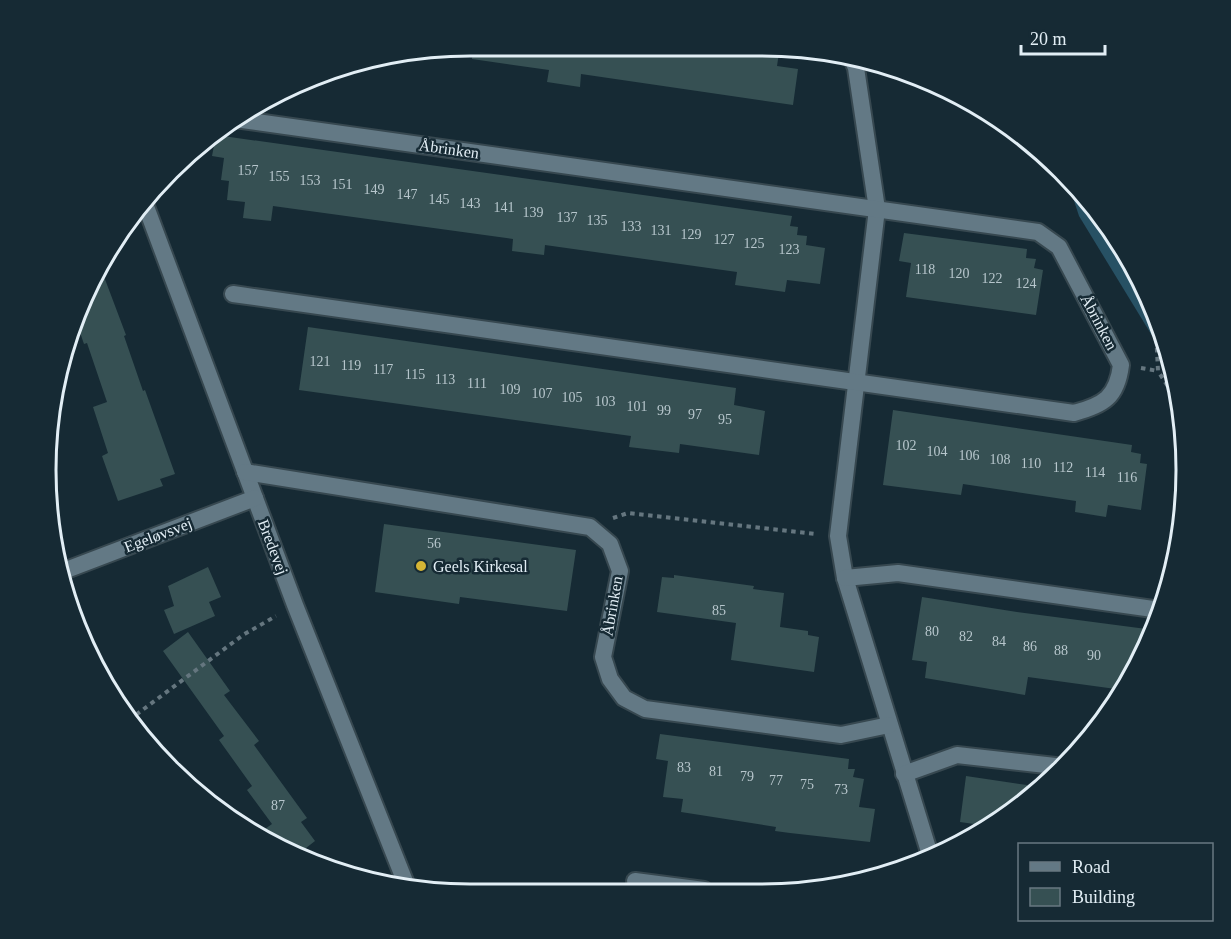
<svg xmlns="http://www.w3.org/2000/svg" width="1231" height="939" font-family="'Times New Roman',serif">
<rect width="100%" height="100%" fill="#162a34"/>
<polygon fill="#275164" points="1065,173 1114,233 1154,307 1173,370 1079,216"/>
<g fill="#365053">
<polygon points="473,45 780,46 777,66 798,69 793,105 581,74 580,87 547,82 549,70 472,59"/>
<polygon points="216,135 792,216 790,226 798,227 797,235 807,236 806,245 825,248 820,284 787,280 785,292 735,285 737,272 545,245 544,255 512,251 513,239 273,206 271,221 243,218 245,202 227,200 229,181 221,180 224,158 212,156"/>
<polygon points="904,233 1027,249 1026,258 1036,259 1034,268 1043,270 1036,315 906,297 911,263 899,261"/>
<polygon points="100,266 126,335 124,336 143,391 145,390 175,474 160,479 163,486 118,501 102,456 108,453 93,407 107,402 87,343 84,344 76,321 89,281"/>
<polygon points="308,327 736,388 734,405 765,411 759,455 680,444 679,453 629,447 631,436 299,390"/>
<polygon points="893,410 1132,445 1131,452 1141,454 1140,463 1147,464 1141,510 1108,505 1106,517 1075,512 1076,501 963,484 961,495 883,485"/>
<polygon points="384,524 576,550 567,611 460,597 459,604 375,592"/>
<polygon points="208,567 221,597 209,602 215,616 174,634 164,610 174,606 168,586"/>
<polygon points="674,575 754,586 753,589 784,593 780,627 808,631 808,635 819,637 814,672 731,660 736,623 657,612 662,577 674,578"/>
<polygon points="922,597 1017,612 1154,630 1123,690 1028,677 1025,695 925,678 927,662 912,660"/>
<polygon points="188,632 230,691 224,695 259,741 254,745 307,818 301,822 315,841 297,855 277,846 265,829 272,824 247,790 252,786 219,740 224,736 163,651"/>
<polygon points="660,734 849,759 848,769 855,769 853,777 864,779 859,807 875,809 870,842 790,833 775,831 776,827 681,812 683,799 663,797 668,761 656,759"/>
<polygon points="966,776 1027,785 1025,800 998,822 972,836 974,824 960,822"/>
</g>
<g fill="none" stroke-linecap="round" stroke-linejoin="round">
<defs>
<g id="minor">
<polyline points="851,56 856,68 877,209 838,536 845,578 931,858"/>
<polyline points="145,204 295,605 408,889"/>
<path d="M233,294L1074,413C1104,405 1117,397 1121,365L1059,247L1038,232L235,119"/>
<polyline points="245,472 590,527 610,544 620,571 603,657 610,679 624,698 645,709 841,735 889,725"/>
<polyline points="61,572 255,498"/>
<polyline points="845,578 898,573 1160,610"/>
<polyline points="904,774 957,755 1064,767"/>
<polyline points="635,881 704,890"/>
</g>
</defs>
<use href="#minor" stroke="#374850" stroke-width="20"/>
<g stroke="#65767f" stroke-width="4" stroke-dasharray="4.5 4.5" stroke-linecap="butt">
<polyline points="1155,312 1158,371 1180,405"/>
<polyline points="1141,368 1158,371"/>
<polyline points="613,518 628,513 816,534"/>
<polyline points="129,720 243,635 276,616"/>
</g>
<use href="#minor" stroke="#637985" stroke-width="16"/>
</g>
<circle fill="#d5b535" stroke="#162a34" stroke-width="2" cx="421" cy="566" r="6"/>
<g text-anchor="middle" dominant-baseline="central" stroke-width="5" stroke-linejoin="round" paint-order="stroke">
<g font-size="14" fill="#b7c6cc">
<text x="248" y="170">157</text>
<text x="279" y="176">155</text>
<text x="310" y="180">153</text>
<text x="342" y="184">151</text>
<text x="374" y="189">149</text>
<text x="407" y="194">147</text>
<text x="439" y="199">145</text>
<text x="470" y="203">143</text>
<text x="504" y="207">141</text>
<text x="533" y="212">139</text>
<text x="567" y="217">137</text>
<text x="597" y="220">135</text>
<text x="631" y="226">133</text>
<text x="661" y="230">131</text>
<text x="691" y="234">129</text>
<text x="724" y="239">127</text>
<text x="754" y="243">125</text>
<text x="789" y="249">123</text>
<text x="925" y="269">118</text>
<text x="959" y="273">120</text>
<text x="992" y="278">122</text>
<text x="1026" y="283">124</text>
<text x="320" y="361">121</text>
<text x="351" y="365">119</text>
<text x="383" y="369">117</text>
<text x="415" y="374">115</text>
<text x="445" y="379">113</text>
<text x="477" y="383">111</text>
<text x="510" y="389">109</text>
<text x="542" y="393">107</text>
<text x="572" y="397">105</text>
<text x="605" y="401">103</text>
<text x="637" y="406">101</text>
<text x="664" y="410">99</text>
<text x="695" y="414">97</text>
<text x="725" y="419">95</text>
<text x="906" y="445">102</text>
<text x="937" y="451">104</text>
<text x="969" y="455">106</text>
<text x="1000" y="459">108</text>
<text x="1031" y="463">110</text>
<text x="1063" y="467">112</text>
<text x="1095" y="472">114</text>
<text x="1127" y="477">116</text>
<text x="434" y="543">56</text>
<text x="719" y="610">85</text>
<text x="932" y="631">80</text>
<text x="966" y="636">82</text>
<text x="999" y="641">84</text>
<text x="1030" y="646">86</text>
<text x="1061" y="650">88</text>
<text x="1094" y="655">90</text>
<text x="684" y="767">83</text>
<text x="716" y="771">81</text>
<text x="747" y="776">79</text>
<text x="776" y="780">77</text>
<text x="807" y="784">75</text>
<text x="841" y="789">73</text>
<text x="278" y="805">87</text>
</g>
<g font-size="16" fill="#e2eef5" stroke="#162a34">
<text transform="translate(449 149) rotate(8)">Åbrinken</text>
<text transform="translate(1099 322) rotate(62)">Åbrinken</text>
<text transform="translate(158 535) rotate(-21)">Egeløvsvej</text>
<text transform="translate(273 547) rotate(69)">Bredevej</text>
<text transform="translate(612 606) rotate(-80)">Åbrinken</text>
</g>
<g font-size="16" fill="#e2eef5" stroke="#162a34" text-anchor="start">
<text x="433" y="566">Geels Kirkesal</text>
</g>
</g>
<path d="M0 0H1231V939H0ZM470 56H762A414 414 0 0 1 1176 470V470A414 414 0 0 1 762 884H470A414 414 0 0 1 56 470V470A414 414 0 0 1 470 56Z" fill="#162a34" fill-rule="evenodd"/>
<path fill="none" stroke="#e2eef5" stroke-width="3" d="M470 56H762A414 414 0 0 1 1176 470V470A414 414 0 0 1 762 884H470A414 414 0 0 1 56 470V470A414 414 0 0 1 470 56Z"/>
<rect x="1018" y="843" width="195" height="78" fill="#162a34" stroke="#687881" stroke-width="1.5"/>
<rect x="1030" y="862" width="30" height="9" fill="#637985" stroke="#687881" stroke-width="1.5"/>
<text x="1072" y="873" font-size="18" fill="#e2eef5">Road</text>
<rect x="1030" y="888" width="30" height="18" fill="#365053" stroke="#687881" stroke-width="1.5"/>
<text x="1072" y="903" font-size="18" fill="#e2eef5">Building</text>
<path d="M1021 45v9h84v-9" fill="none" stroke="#e2eef5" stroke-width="3"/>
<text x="1030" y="45" font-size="18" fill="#e2eef5" stroke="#162a34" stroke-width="4.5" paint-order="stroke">20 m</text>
</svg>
